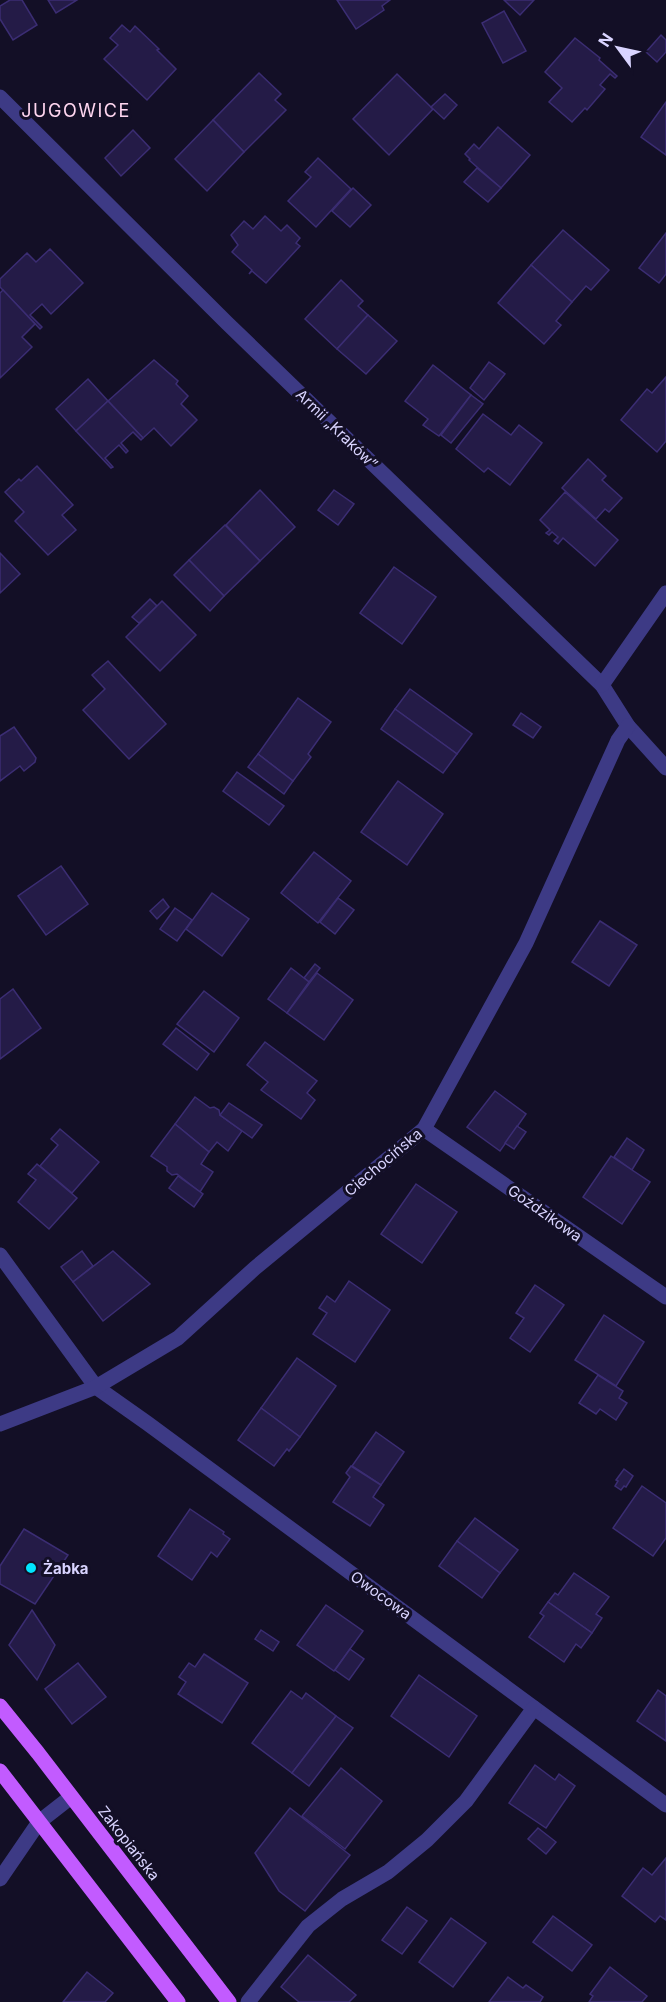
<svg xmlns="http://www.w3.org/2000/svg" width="666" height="2002" font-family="Inter,sans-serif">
<rect width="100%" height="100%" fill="#130f26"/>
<g fill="#241b47" stroke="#3b2d73" stroke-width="1.5">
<polygon points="10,0 22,0 37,25 13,40 0,19 0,6"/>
<polygon points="48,0 77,0 56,13"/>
<polygon points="337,0 390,0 382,6 384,10 356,29"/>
<polygon points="504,0 534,0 520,15"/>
<polygon points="504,11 526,51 503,63 482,23"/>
<polygon points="122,25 130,32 135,26 159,49 157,50 176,69 147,100 104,59 118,45 110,38"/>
<polygon points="661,35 666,40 666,52 657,62 646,52"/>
<polygon points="575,38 600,58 599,60 617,76 615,78 610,74 600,85 605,89 587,110 585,108 572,122 549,102 562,88 545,72"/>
<polygon points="259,73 281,94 275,100 286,110 244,152 213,120"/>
<polygon points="397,74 433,109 389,155 353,119"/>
<polygon points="445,94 457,105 444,119 431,107"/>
<polygon points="666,102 666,155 641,137"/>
<polygon points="213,120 244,152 207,191 175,159"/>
<polygon points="498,127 530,155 501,188 469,160 470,159 465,154 474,144 479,149"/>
<polygon points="133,130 150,148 121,176 105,158"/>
<polygon points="318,158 351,189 316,227 288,201 311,177 305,172"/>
<polygon points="477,168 501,188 488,202 464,182"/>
<polygon points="353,188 371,205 350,227 332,211"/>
<polygon points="265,216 281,231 287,225 300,238 296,243 300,246 266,283 252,271 249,274 252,270 232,252 238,245 231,235 244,221 253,229"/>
<polygon points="563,230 609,270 591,290 586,286 572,302 531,265"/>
<polygon points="666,233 666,274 659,283 639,268"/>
<polygon points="50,249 83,283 51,314 42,304 30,315 42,327 40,329 0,287 0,279 27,253 36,262"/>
<polygon points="531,265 572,302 556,321 561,325 544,344 498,303"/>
<polygon points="341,280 363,301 358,306 368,315 337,349 305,319"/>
<polygon points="3,290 35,324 22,337 32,347 0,378 0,293"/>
<polygon points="368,315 397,341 366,374 337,349"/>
<polygon points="154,360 178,381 176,384 188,396 181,404 197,420 171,446 154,428 143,438 108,401"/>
<polygon points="489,362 505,374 484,400 470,388"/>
<polygon points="433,365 471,395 439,436 423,425 428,419 405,401"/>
<polygon points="666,377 666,441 657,452 621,420 647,389 652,393"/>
<polygon points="88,379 108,401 76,431 56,409"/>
<polygon points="471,395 483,404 451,443 441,435"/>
<polygon points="108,401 143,438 141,440 133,432 121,443 128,451 126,453 119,445 105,458 113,467 111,468 76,431"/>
<polygon points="483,414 511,435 519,425 542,443 510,485 488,468 484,472 456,449"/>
<polygon points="588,459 606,476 602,480 622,498 609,512 605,509 596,519 562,488"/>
<polygon points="37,466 73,505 62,515 76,530 48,555 15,521 24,512 5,492 19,479 21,481"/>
<polygon points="260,490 295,527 260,561 226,525"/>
<polygon points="334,490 354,504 338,525 318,510"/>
<polygon points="565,492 618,540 595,566 563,538 558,544 554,541 558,537 552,532 549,535 546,533 550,530 540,520"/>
<polygon points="225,525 260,561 224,596 189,560"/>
<polygon points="0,553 20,574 0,593"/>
<polygon points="189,560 224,596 210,611 174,575"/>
<polygon points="394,567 436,597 402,644 360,613"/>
<polygon points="150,599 157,606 139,623 132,617"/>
<polygon points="162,601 196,635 160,671 126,637"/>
<polygon points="108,661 166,724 129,759 83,710 105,689 92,675"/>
<polygon points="410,689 472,734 457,754 395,709"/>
<polygon points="298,698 331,722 308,754 311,757 293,781 258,754"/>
<polygon points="395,709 457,754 443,773 381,729"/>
<polygon points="521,713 541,727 533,738 513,725"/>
<polygon points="14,727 36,758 35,762 24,771 20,766 0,781 0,736"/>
<polygon points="258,754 293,781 284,794 248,767"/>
<polygon points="237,772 284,806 269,825 223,791"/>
<polygon points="398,781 443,814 407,865 361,832"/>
<polygon points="314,852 351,881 318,923 281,893"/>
<polygon points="61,866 88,904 46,935 18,896"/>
<polygon points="212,893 249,919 222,956 186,929"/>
<polygon points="338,898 354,910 335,934 320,922"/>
<polygon points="163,899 169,907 157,919 150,911"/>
<polygon points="175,908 192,920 177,941 160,929"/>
<polygon points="600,921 637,945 609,986 572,962"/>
<polygon points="315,964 320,968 309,982 304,978"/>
<polygon points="291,968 309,982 287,1013 268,999"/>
<polygon points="317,973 353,1000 324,1040 287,1013"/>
<polygon points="13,989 41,1028 0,1059 0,999"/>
<polygon points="204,991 239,1018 214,1052 177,1024"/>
<polygon points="176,1028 209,1054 197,1070 163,1044"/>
<polygon points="265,1042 317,1081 307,1093 315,1100 301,1119 261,1090 268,1082 247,1065"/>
<polygon points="495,1091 526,1114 500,1151 467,1127"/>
<polygon points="195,1097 210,1108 214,1107 219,1110 220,1115 242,1131 228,1151 217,1142 209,1152 175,1124"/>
<polygon points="229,1103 262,1125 252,1138 220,1115"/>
<polygon points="175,1124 209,1152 201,1164 213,1172 200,1192 177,1174 172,1175 167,1171 167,1167 151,1156"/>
<polygon points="517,1126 526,1132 514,1149 505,1143"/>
<polygon points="60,1129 99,1162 72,1193 40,1166 58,1145 51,1139"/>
<polygon points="627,1138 644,1150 632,1170 614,1157"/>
<polygon points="611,1156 650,1182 622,1224 583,1197"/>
<polygon points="37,1164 77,1198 49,1229 18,1202 36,1180 28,1174"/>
<polygon points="178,1176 203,1194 194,1207 169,1188"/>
<polygon points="416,1184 457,1212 422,1263 381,1234"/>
<polygon points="82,1251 93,1266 73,1282 61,1267"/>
<polygon points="113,1251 150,1284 103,1321 73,1282"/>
<polygon points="349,1281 390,1310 355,1362 313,1334 327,1313 319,1308 327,1296 335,1302"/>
<polygon points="535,1285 564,1305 530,1352 510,1338 524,1318 516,1313"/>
<polygon points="604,1315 644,1342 616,1386 575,1360"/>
<polygon points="297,1358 336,1386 300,1437 261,1408"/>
<polygon points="598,1375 623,1391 619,1398 627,1403 616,1420 600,1409 596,1414 579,1403"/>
<polygon points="261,1408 300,1437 289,1451 287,1449 274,1466 238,1440"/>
<polygon points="376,1432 404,1452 381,1485 352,1466"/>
<polygon points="351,1466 381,1485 373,1497 384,1505 370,1526 333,1502 350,1477 346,1473"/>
<polygon points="624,1469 633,1476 626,1487 624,1486 621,1490 615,1486 618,1481 616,1480"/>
<polygon points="642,1486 666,1503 666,1538 653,1556 613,1528"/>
<polygon points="190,1509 224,1532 223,1534 230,1539 217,1557 211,1552 192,1580 158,1556"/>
<polygon points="475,1518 518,1550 500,1573 457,1541"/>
<polygon points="24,1529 68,1555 35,1604 0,1584 0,1566"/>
<polygon points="457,1541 500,1573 482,1598 439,1566"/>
<polygon points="574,1573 609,1597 596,1614 602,1618 592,1633 548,1602 555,1593 558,1595"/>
<polygon points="548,1602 592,1633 581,1648 576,1644 564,1662 529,1637 544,1616 540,1613"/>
<polygon points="326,1605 363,1631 334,1671 297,1645"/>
<polygon points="32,1610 55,1645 37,1680 9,1645"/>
<polygon points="261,1630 279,1642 273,1651 255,1639"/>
<polygon points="350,1649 364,1659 349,1680 335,1670"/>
<polygon points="204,1654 248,1683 222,1723 178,1694 186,1682 179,1677 189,1663 195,1667"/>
<polygon points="78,1663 106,1697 72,1724 45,1689"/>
<polygon points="419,1675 477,1716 449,1757 391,1716"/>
<polygon points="658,1690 666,1696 666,1741 637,1721"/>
<polygon points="291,1691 302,1699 306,1693 336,1716 292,1773 252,1743"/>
<polygon points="336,1716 353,1728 309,1786 292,1773"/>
<polygon points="535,1765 555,1780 559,1774 575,1786 546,1828 509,1803"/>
<polygon points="341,1768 382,1801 345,1849 302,1816"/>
<polygon points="290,1808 350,1855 305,1911 279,1891 255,1853"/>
<polygon points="538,1828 556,1842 546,1854 528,1839"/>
<polygon points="666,1858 666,1920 660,1916 655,1922 622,1896 643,1868 652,1875"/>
<polygon points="407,1907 427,1921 402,1954 382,1940"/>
<polygon points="553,1916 592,1945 572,1971 533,1942"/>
<polygon points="451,1918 486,1943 453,1987 419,1962"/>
<polygon points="308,1955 356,1995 349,2002 299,2002 281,1987"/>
<polygon points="610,1967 647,1996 642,2002 589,2002 593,1996 590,1994"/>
<polygon points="87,1972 113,1993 105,2002 63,2002"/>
<polygon points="508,1977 523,1988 526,1985 543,1997 540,2002 489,2002"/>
</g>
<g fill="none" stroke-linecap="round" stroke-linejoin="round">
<g stroke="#3d3a85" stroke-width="15">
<polyline points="0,97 227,323 602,685 628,726 666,768"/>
<polyline points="602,685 666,593"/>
<polyline points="424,1129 666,1297"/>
<polyline points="0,1255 96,1387 147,1423 666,1805"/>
<polyline points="0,1424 96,1387 178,1338 255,1268 424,1129 526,943 618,740 628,726"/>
<polyline points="0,1879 39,1822 71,1797"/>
<polyline points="248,2002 308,1926 342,1899 388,1872 427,1840 466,1801 534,1708"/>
</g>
<g stroke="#c25bff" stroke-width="15">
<polyline points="0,1706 38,1753 229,2002"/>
<polyline points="0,1771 178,2002"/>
</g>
</g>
<circle fill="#00e5ff" stroke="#130f26" stroke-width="2" cx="31" cy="1568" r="6"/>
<g text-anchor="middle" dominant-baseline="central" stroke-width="6" stroke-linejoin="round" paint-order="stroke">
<g font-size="15" fill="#d9d4ff" stroke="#130f26">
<text transform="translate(337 429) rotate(44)">Armii „Kraków”</text>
<text transform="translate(383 1162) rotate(-40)">Ciechocińska</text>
<text transform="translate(545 1213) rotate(35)">Goździkowa</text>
<text transform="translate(381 1595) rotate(36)">Owocowa</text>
<text transform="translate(129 1843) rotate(52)">Zakopiańska</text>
</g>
<g font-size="15" font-weight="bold" fill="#d9d4ff" stroke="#130f26" text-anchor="start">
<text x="43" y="1568">Żabka</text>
</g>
<g font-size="18" letter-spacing="1.5" fill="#ffd6f0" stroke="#130f26">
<text x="76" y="110">JUGOWICE</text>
</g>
</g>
<g transform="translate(618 48) rotate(303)" stroke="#130f26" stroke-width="4.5" paint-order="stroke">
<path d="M0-4.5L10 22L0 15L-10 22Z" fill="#d9d4ff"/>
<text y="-9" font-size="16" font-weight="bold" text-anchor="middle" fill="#d9d4ff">N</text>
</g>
</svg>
